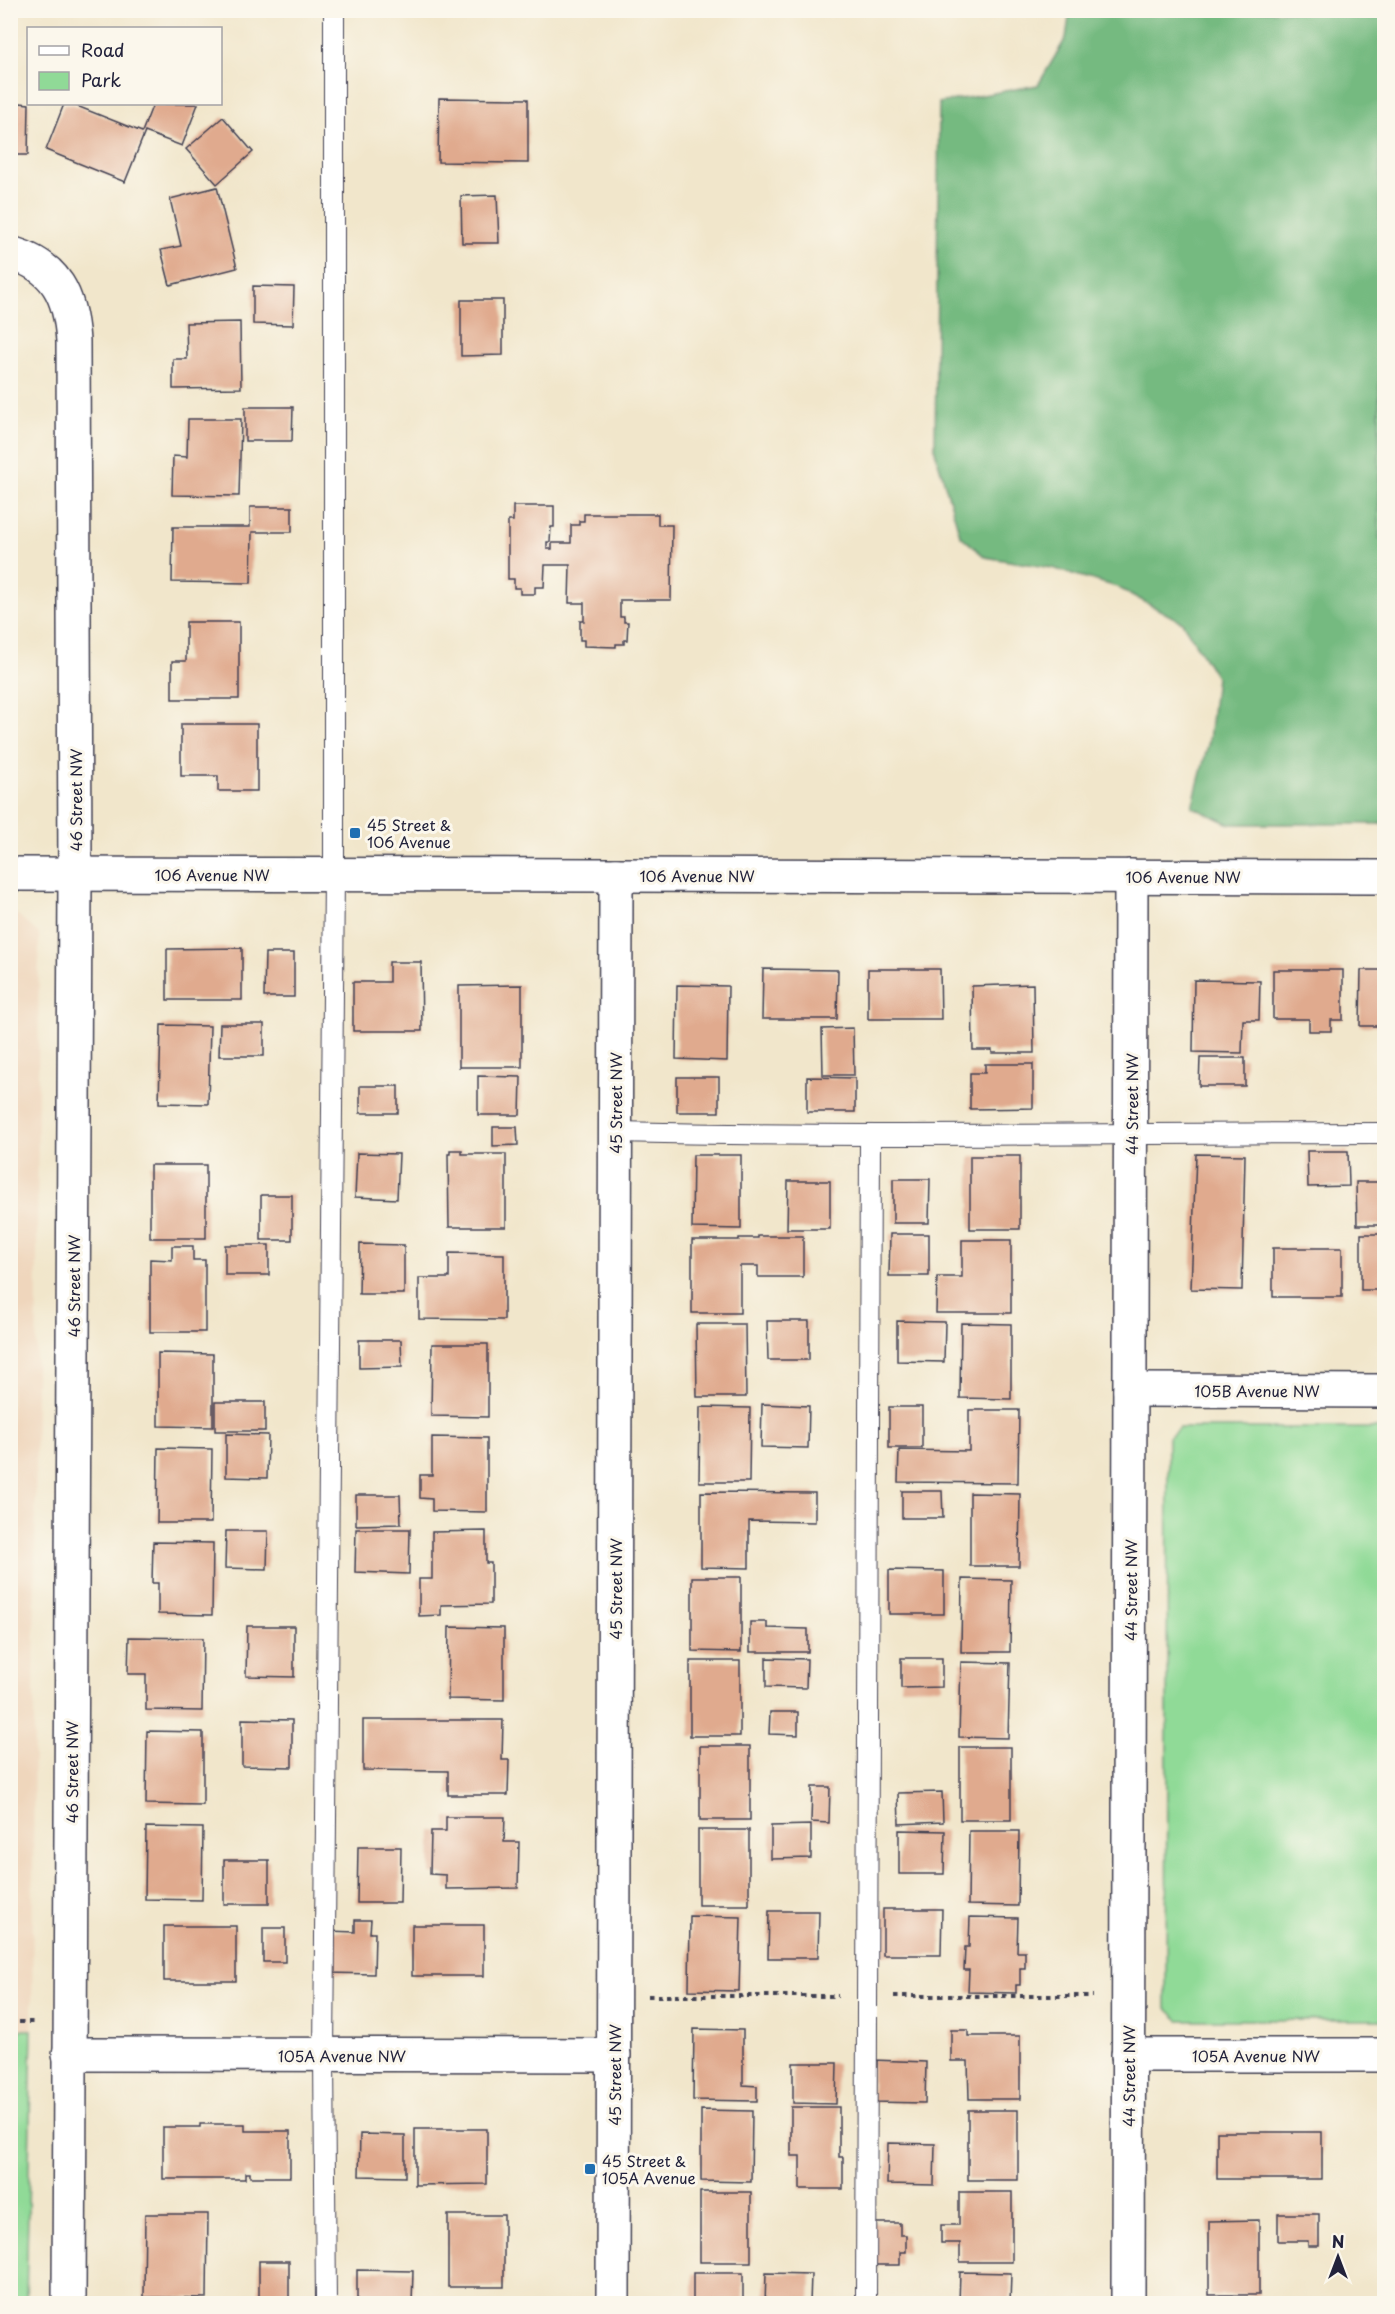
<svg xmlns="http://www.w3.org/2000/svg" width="1395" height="2314" font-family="'Playpen Sans',sans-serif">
<rect width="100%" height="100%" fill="#fbf7ec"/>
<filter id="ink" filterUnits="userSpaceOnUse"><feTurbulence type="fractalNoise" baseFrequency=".0167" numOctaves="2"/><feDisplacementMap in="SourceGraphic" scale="12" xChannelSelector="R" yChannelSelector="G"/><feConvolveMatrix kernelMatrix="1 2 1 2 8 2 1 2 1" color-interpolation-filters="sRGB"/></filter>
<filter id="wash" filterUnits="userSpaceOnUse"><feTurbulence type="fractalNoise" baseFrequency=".008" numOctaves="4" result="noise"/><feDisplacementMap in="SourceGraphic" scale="24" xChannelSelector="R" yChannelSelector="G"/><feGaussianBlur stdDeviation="1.35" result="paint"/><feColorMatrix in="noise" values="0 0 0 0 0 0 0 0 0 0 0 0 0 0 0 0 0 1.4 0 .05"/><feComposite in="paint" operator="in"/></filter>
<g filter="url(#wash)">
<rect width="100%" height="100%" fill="#f1e6cb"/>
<polygon fill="#efd6bc" points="11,914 18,915 39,934 32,2030 11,2030"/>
<g fill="#90da97" stroke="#597e69" stroke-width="1.5">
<polygon points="1384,11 1384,824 1378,824 1380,15"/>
<polygon points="1179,1428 1384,1428 1384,2020 1179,2020 1166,2008 1168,1438"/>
<polygon points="11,2030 32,2030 26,2303 11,2303"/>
</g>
<polygon fill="#74ba80" stroke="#4b6e5e" stroke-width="1.5" points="1070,11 1384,11 1384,98 1380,106 1379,538 1384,542 1384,822 1378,824 1230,824 1192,807 1209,741 1216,677 1182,622 1117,587 1052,568 985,557 960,535 935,451 939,103 1038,85 1066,38"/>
<g id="blocks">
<g fill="#e0aa8e">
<polygon points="439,98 528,99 528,163 438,162"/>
<polygon points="10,102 29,104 28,155 10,155"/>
<polygon points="64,104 72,104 142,132 153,104 198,104 182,146 145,132 125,182 46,150"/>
<polygon points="223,117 253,152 217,184 186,149"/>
<polygon points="217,187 237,268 170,285 161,250 181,246 170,199"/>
<polygon points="497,195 499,243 462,243 461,196"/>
<polygon points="253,286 294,287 293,325 253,324"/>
<polygon points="461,300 503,300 503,355 461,356"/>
<polygon points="240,322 241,388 173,389 173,359 187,359 186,323"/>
<polygon points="245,407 293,407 292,441 245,441"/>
<polygon points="188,419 241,419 239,496 172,495 173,456 187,457"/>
<polygon points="513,506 554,506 554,527 551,527 550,542 547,542 547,549 552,549 552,543 571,543 571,525 579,525 579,521 584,521 584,514 658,514 658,525 672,525 671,600 620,600 620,617 624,617 624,622 628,622 627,640 624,640 624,644 616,644 616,647 584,646 584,640 580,640 580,621 584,621 584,603 569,603 570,565 545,565 544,587 535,587 535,594 520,594 520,588 514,588 514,579 508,579 508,521 513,521"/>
<polygon points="250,507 292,507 292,532 252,532 251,583 172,582 173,527 250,527"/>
<polygon points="186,622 239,622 239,699 172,699 172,661 186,661"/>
<polygon points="181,724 257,724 257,791 218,791 218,776 181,776"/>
<polygon points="242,948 242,1000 167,1000 167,949"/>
<polygon points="265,953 294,953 294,997 264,997"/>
<polygon points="389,962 421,962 422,1031 353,1031 353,982 389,982"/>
<polygon points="763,969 838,970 837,1019 762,1019"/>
<polygon points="868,969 940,969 941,1019 868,1019"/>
<polygon points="1273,970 1343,970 1343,1020 1331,1020 1331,1031 1309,1031 1309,1019 1273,1019"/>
<polygon points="1361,970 1384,970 1384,1026 1360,1026"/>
<polygon points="1194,980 1260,981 1259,1020 1243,1020 1242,1053 1193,1052"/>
<polygon points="1033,984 1034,1053 992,1053 992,1050 973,1050 972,986"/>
<polygon points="522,985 522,1067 459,1067 459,986"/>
<polygon points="677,985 728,986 727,1061 676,1059"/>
<polygon points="220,1024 264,1024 264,1056 219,1056"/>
<polygon points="161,1025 210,1026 208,1104 159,1103"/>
<polygon points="853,1028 854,1075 823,1075 822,1029"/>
<polygon points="1200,1058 1245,1058 1245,1086 1199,1086"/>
<polygon points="985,1064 1033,1064 1033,1108 970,1109 970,1073 985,1073"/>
<polygon points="478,1076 521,1077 520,1115 478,1115"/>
<rect x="677" y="1077" width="42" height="35"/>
<polygon points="807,1077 855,1078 855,1112 807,1112"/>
<rect x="360" y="1086" width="38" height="27"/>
<polygon points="493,1127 517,1127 518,1145 493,1146"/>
<polygon points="450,1150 462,1150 462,1154 506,1154 506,1227 449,1227 448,1154 450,1154"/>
<polygon points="1307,1151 1348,1151 1349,1186 1308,1187"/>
<polygon points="357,1153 399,1154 397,1199 355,1197"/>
<polygon points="1196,1154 1245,1155 1242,1290 1191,1289"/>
<polygon points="693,1155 741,1155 741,1229 692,1228"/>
<rect x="970" y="1156" width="50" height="73"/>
<rect x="150" y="1165" width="56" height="73"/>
<polygon points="893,1179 930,1179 929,1223 893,1223"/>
<polygon points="788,1181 830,1181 830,1229 787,1229"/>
<polygon points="1356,1182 1384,1182 1384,1225 1357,1225"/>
<rect x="261" y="1195" width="31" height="45"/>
<polygon points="890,1234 929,1234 929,1276 889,1276"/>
<rect x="1361" y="1234" width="23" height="56"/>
<polygon points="758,1236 803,1236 803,1277 758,1277 758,1266 740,1266 740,1313 692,1313 692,1240 739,1240 739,1238 758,1238"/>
<polygon points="962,1240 1011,1240 1011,1313 936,1313 937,1277 962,1277"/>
<polygon points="360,1244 404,1245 404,1294 359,1294"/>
<rect x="225" y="1245" width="44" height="30"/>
<polygon points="172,1246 193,1246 193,1260 205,1260 205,1332 150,1332 150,1259 172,1260"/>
<rect x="1273" y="1248" width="69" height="49"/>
<polygon points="449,1253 504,1254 504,1320 419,1319 419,1278 449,1278"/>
<polygon points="767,1321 809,1321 809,1360 768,1360"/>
<polygon points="897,1321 945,1322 944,1362 897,1361"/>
<polygon points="961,1323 1011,1324 1011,1399 960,1398"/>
<polygon points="696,1324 745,1324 746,1397 697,1397"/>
<polygon points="359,1340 401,1340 402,1367 359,1368"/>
<polygon points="432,1344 488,1344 488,1417 431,1416"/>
<polygon points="158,1353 213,1354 213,1427 158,1426"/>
<rect x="215" y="1402" width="50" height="29"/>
<polygon points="762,1404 809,1406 808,1448 761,1447"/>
<polygon points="700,1407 750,1408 749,1482 699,1482"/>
<rect x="889" y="1407" width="33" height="41"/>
<polygon points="969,1410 1019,1410 1018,1483 898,1482 899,1450 969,1451"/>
<polygon points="226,1434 268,1435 267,1478 226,1477"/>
<polygon points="432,1437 487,1438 487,1512 432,1511 432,1499 420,1498 420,1475 432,1475"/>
<polygon points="158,1448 212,1449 211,1523 157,1523"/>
<polygon points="902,1491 942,1491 943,1518 902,1518"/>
<polygon points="701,1492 815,1493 815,1522 749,1521 749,1568 701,1567"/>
<polygon points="970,1493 1020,1494 1019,1566 970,1566"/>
<polygon points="356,1495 400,1495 401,1524 356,1525"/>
<polygon points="356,1529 410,1529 409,1574 355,1572"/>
<polygon points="226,1531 268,1531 267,1569 225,1568"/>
<polygon points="486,1531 486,1563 491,1563 491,1604 441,1605 441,1615 419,1616 419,1579 432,1579 432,1532"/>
<polygon points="153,1542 213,1543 212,1615 158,1614 158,1583 152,1583"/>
<polygon points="889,1570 944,1571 944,1614 889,1614"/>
<polygon points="692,1577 741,1577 741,1652 692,1651"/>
<polygon points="962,1579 1011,1580 1010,1652 961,1652"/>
<polygon points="750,1622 767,1622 767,1628 808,1629 808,1652 750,1652"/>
<polygon points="247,1626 294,1626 294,1677 246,1676"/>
<polygon points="449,1627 504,1628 504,1700 448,1699"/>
<polygon points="129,1637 203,1638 202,1711 146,1710 146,1674 128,1674"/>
<polygon points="766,1658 807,1659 806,1688 766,1687"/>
<polygon points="901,1658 942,1658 942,1687 901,1688"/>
<rect x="690" y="1661" width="50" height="75"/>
<polygon points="961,1662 1010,1663 1008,1738 959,1737"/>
<polygon points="770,1712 798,1712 798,1735 769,1734"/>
<polygon points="242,1719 292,1720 292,1767 242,1766"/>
<polygon points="363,1720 503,1720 502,1760 509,1760 508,1795 448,1795 448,1771 363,1770"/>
<polygon points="147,1731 203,1732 203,1805 146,1804"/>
<rect x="700" y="1746" width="50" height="74"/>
<rect x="960" y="1747" width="51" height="73"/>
<polygon points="812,1787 830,1787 829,1823 811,1822"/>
<polygon points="942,1792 943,1822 899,1824 898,1793"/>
<polygon points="446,1817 505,1817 504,1842 519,1842 518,1888 446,1889 446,1875 430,1874 431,1831 446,1831"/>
<polygon points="811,1825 811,1858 771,1859 771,1826"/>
<polygon points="146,1827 203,1828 202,1900 145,1899"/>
<rect x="698" y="1830" width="51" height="75"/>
<polygon points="899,1830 945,1831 944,1874 899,1874"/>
<polygon points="969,1831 1019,1831 1018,1906 968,1905"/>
<polygon points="358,1847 401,1847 400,1903 357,1903"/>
<rect x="224" y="1860" width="45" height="44"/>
<polygon points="883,1909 942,1909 941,1955 883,1955"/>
<polygon points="769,1911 819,1911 818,1958 768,1958"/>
<polygon points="690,1916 741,1917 739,1991 689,1990"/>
<polygon points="970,1917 1018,1918 1017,1952 1025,1952 1025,1968 1020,1968 1020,1985 1016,1985 1016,1993 968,1992 969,1970 964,1970 965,1947 969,1947"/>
<polygon points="355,1920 371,1920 370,1933 375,1933 374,1974 328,1973 329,1931 355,1932"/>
<rect x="412" y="1925" width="72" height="51"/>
<rect x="164" y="1926" width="72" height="55"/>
<rect x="263" y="1928" width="22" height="34"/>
<polygon points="694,2029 743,2030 743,2085 757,2086 757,2101 693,2100"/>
<polygon points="951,2030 968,2030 968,2036 1020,2036 1020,2099 969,2099 968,2061 951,2061"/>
<polygon points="872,2060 926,2062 925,2103 872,2102"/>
<polygon points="793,2063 837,2063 836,2104 793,2103"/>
<polygon points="791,2107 839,2107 839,2157 843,2157 843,2189 800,2189 800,2156 791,2156"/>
<polygon points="701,2110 752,2111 751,2182 701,2181"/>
<rect x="968" y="2110" width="50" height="70"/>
<polygon points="200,2124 245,2124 245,2131 290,2131 290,2177 250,2177 250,2173 245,2173 245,2179 163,2179 163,2127 200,2127"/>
<polygon points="415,2129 487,2129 487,2184 415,2185"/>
<rect x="1217" y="2132" width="105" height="47"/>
<polygon points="360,2134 405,2135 405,2177 359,2176"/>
<polygon points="888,2143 935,2144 934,2185 887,2184"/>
<rect x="700" y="2192" width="51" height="70"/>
<polygon points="959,2192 1012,2192 1012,2262 960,2262 960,2243 941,2243 941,2225 959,2225"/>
<polygon points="145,2214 208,2214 207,2298 144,2297"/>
<polygon points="1278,2214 1319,2214 1319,2246 1308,2246 1308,2241 1278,2241"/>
<rect x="448" y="2215" width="56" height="72"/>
<polygon points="1259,2220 1259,2295 1209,2295 1209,2221"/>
<polygon points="872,2223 900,2223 900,2235 906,2235 906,2252 900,2252 900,2265 872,2265"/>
<rect x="259" y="2261" width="30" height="43"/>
<polygon points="357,2270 413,2271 412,2304 357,2304"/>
<polygon points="960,2272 1011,2273 1010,2304 959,2304"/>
<rect x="693" y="2273" width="50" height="31"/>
<polygon points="766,2273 811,2274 810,2304 765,2304"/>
</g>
</g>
</g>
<g filter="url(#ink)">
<use href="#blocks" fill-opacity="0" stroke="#413f51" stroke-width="1.5"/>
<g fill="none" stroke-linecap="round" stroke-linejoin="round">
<defs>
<g id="lane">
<path d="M615,1132C872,1138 1128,1133 1384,1133"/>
<polyline points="326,2304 324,2055 334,874 334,10"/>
<polyline points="866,2304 870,1136"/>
</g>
<g id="street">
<path d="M10,253C57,266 70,296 73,341L75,874L69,2304"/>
<polyline points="616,875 1384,877"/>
<polyline points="1130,1390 1384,1391"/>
<polyline points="69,2054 614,2055"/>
<polyline points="1128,2055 1384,2055"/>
<polyline points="1128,2304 1131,876"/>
</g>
<polyline id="secondary" points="10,874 616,875 613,2304"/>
</defs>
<use href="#lane" stroke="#413f51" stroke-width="22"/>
<use href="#street" stroke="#413f51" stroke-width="36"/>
<use href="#secondary" stroke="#413f51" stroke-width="36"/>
<g stroke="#413f51" stroke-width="4" stroke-dasharray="4.5 4.5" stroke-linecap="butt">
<polyline points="648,1996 838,1996"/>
<polyline points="894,1996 1093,1996"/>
<polyline points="10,2022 35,2022"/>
</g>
<use href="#lane" stroke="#fff" stroke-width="20"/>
<use href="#street" stroke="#fff" stroke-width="33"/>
<use href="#secondary" stroke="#fff" stroke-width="33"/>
</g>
</g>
<g fill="#1f6fb2" stroke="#fbf7ec" stroke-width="2">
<rect x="349" y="827" width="12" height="12" rx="3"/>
<rect x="584" y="2163" width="12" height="12" rx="3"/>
</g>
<g text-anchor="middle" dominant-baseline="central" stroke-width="6" stroke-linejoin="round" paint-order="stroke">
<g font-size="15" fill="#22223b" stroke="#fbf7ec">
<text transform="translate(75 800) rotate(-90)">46 Street NW</text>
<text x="212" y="874">106 Avenue NW</text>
<text x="697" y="875">106 Avenue NW</text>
<text x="1183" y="876">106 Avenue NW</text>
<text transform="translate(615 1103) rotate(-90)">45 Street NW</text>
<text transform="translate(1131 1104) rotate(-90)">44 Street NW</text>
<text transform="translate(73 1286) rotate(-90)">46 Street NW</text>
<text x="1257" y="1390">105B Avenue NW</text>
<text transform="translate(615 1589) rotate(-90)">45 Street NW</text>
<text transform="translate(1130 1590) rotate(-90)">44 Street NW</text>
<text transform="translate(71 1772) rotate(-90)">46 Street NW</text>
<text x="342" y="2055">105A Avenue NW</text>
<text x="1256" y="2055">105A Avenue NW</text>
<text transform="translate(614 2075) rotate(-90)">45 Street NW</text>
<text transform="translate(1128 2076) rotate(-90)">44 Street NW</text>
</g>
<g font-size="15" fill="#22223b" stroke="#fbf7ec" text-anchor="start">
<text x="367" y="824">45 Street &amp;<tspan x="367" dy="17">106 Avenue</tspan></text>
<text x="602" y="2160">45 Street &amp;<tspan x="602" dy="17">105A Avenue</tspan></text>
</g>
</g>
<rect width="1395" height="2314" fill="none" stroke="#fbf7ec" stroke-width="36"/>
<rect x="27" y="27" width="195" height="78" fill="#fbf7ec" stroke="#a4a2a5" stroke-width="1.5"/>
<rect x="39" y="46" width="30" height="9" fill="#ffffff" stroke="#a4a2a5" stroke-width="1.5"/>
<text x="81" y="57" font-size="18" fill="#22223b">Road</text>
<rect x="39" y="72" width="30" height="18" fill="#90da97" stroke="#a4a2a5" stroke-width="1.5"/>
<text x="81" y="87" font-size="18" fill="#22223b">Park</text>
<g transform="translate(1338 2257)" stroke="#fbf7ec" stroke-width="4.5" paint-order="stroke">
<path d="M0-4.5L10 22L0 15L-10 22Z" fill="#22223b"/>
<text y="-9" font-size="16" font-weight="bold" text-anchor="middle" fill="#22223b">N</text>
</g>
</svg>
